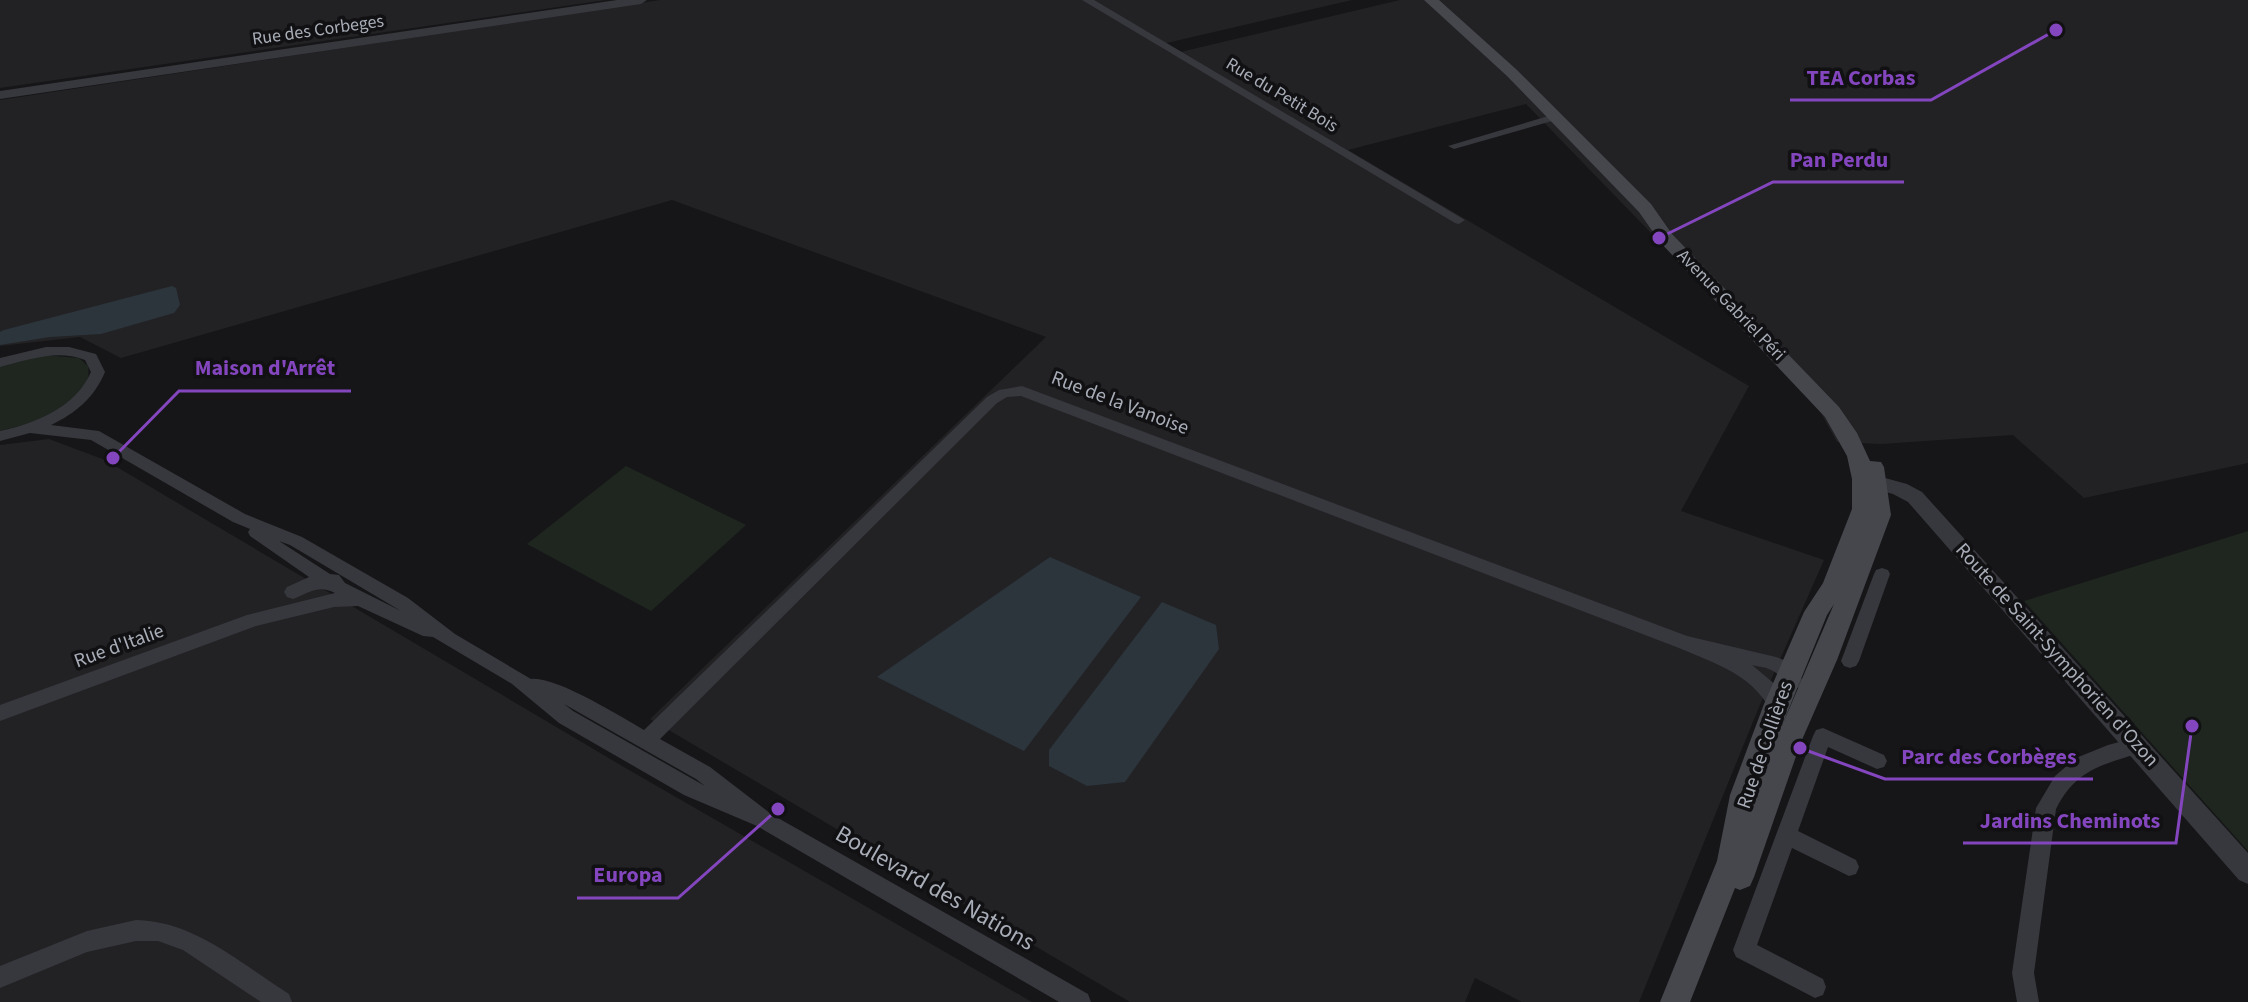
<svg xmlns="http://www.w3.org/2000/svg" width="2248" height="1002" font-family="'Source Sans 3',sans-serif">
<rect width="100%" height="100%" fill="#161618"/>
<g fill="#222225">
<polygon points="0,0 606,0 0,88"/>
<polygon points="660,0 1352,0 1158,45 1172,54 1400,0 2248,0 2248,463 2084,498 2013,435 1881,444 1837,442 1821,413 1777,363 1526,104 1348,150 1749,386 1681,511 1824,560 1759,707 1639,1002 1522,1002 1475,978 1465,1002 1130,1002 650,719 1046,337 672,200 121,358 80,337 0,346 0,100"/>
<polygon points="49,439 105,460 629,770 1032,1002 0,1002 0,445"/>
</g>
<g fill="#1e261f">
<path d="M43,355L79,358L88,366C95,406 30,424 0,431V367Z"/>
<polygon points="626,466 746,525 651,611 527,544"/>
<polygon points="2248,531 2248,851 2024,601"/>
</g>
<g fill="#2c353c">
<polygon points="172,286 176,288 180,305 174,313 101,334 50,337 0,345 0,332 4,330"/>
<polygon points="1050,557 1141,597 1024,751 877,677"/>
<polygon points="1162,602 1216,625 1219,649 1125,782 1087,786 1049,766 1049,750"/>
</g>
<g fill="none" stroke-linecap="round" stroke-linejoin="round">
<g fill="#37383d" fill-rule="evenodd">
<polygon points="1082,0 1094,0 1465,220 1459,224 1455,223"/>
<polygon points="1555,114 1559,115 1559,119 1454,149 1448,146"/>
<path d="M46,347H69L96,354L105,372C94,398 76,413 51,425L99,431L245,514L302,537L408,598L455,634L531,679C556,676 621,717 644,730L987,397L999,390L1022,386L1687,636L1776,657L1789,662L1804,682L1801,687C1785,692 1785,677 1773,671C1767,667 1759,667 1752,665L1777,686L1786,704L1784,709L1777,712L1770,709C1751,674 1714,663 1679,648L1021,396L1007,397L997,403L660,739L710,767L771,814L1088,994L1091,1002H1059L757,826L684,795L559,723L512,684L433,637L423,636L358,606L334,607L256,626L0,721V705L247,615L335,593C318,584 309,593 293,599L287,597L284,592L287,587L309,577L250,536L248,532L250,529L233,522L91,440L30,433L0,441V431C36,423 75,408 91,372L85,360C56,349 29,360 0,367V358ZM279,541L290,545L401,611L345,583L339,575L330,574ZM564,704L696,779L705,786L573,711Z"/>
<polygon points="1882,568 1888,570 1890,574 1859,661 1856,666 1850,668 1844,666 1841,661 1874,574 1876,570"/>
<polygon points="1823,728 1884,755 1887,761 1884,767 1877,769 1828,747 1798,831 1856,860 1859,867 1856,874 1849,876 1792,848 1757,945 1823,979 1826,987 1823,995 1815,998 1736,957 1733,950 1813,736 1816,730"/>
<path d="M2138,737L2145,739L2148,745L2145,751C2105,765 2077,767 2056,809L2034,973L2039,1002H2017L2012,973L2036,808L2055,776L2076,758L2108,745Z"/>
<path d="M136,920C195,921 241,964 289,994L292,1002H261L183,950L158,941H136L87,952L0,988V966L87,931Z"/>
</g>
<g fill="#37383d" fill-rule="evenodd">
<polygon points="617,0 647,0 641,4 0,99 0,91"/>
<polygon points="1863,472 1907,484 1922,492 2248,853 2248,884 2239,880 1908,502 1893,494 1856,484 1853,479 1856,474"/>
</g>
<path fill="#45474d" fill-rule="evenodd" d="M1424,0H1439L1517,70L1651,204L1672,234L1839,407L1857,433L1870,461L1881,462L1884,467L1891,515L1837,660L1801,742L1754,877L1750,886L1740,890L1735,888L1690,1002H1660L1717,861L1730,795L1764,704L1804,612L1823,583L1852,509V479L1847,456L1825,417L1660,242L1639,212L1507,76ZM1834,604L1781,728L1827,615Z"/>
</g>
<g text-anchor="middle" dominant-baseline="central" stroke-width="7" stroke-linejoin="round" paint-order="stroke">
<g font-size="18" fill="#a8adb8" stroke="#111113">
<text transform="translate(318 30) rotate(-8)">Rue des Corbeges</text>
<text transform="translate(1282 95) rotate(31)">Rue du Petit Bois</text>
<text transform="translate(1731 305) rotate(46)">Avenue Gabriel Péri</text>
</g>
<g font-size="20" fill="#a8adb8" stroke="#111113">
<text transform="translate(1120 403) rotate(21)">Rue de la Vanoise</text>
<text transform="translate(119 646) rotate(-20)">Rue d'Italie</text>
<text transform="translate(2057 655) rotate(48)">Route de Saint-Symphorien d'Ozon</text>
<text transform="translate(1765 745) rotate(-71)">Rue de Collières</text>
</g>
<g font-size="24" fill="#a8adb8" stroke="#111113">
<text transform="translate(935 888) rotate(30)">Boulevard des Nations</text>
</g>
</g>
<path fill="none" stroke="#8446be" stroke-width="3" d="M2056 30L1931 100H1790M1659 238L1773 182H1904M113 458L179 391H351M1800 748L1885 779H2093M2192 726L2176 843H1963M778 809L678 898H577"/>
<g fill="#8446be" stroke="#111113" stroke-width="3">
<circle cx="2056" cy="30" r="8"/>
<circle cx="1659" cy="238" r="8"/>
<circle cx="113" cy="458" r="8"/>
<circle cx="1800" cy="748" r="8"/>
<circle cx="2192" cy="726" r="8"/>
<circle cx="778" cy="809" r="8"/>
</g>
<g font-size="22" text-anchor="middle" font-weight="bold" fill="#8446be" stroke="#111113" stroke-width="7" stroke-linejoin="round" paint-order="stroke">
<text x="1861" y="85">TEA Corbas</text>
<text x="1839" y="167">Pan Perdu</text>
<text x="265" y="375">Maison d'Arrêt</text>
<text x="1989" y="764">Parc des Corbèges</text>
<text x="2070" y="828">Jardins Cheminots</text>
<text x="628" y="882">Europa</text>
</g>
</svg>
